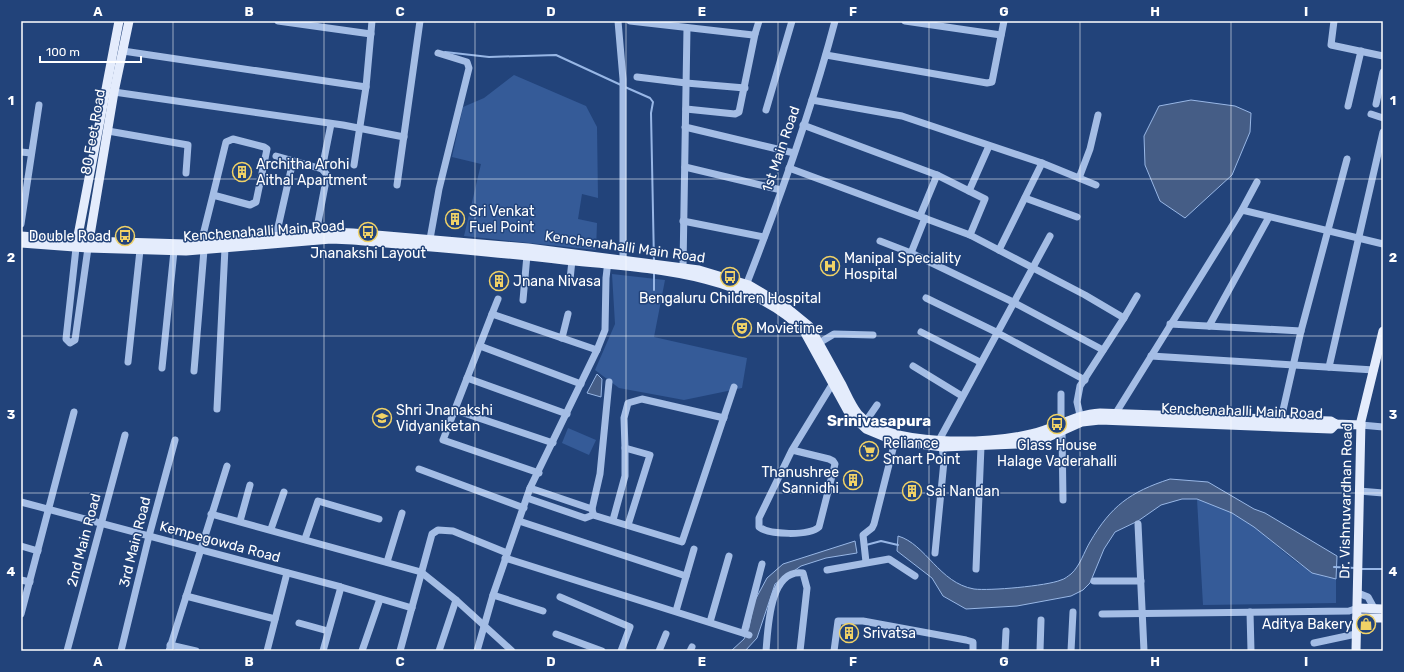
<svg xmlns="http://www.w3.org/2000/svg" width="1404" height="672" font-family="Rubik,sans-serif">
<rect width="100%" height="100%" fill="#22437a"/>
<g fill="#355b98">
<polygon points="514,75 586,106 597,127 598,198 582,194 578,219 597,223 596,250 464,236 481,164 452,157 463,107 484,98"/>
<polygon points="612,274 665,280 654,337 747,358 742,388 684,400 619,388 595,370 615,324"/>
<polygon points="568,428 596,440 589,455 562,443"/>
<path d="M1197,499C1218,505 1237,514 1254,527C1281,547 1301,574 1336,579V603L1203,605Z"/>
</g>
<g fill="#455d86" stroke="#98b7e6">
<polygon points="1191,100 1235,106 1251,113 1250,132 1232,175 1185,218 1160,201 1145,165 1144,136 1159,106"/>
<polygon points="597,374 602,379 601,397 587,393"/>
<path d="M1170,479L1208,482L1254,509L1265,513L1337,556L1336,579L1312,573L1254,527L1232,513L1197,499H1182L1161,505L1138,521L1115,532L1104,549L1090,583L1083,590L1071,596L1017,606L966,609L943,596L932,578L897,551L898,536C926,544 939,583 974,589C989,591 1047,586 1061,580C1065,579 1068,576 1071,574C1080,566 1084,552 1090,542C1111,506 1130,492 1170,479Z"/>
<polygon points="855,541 857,553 826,558 801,566 775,584 757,638 745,651 731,651 744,639 749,628 754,602 767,578 783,564"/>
</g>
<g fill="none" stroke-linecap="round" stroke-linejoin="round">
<g stroke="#98b7e6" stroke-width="2">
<polyline points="445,52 489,57 556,55 621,85"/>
<polyline points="625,87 650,98 653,102 651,113 654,262"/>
<polyline points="654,273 654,290"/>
<polyline points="866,545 881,541 898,545"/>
<polyline points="1334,567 1356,568"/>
<polyline points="1360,569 1383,569"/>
</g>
<g stroke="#a4bde5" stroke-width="7">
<polyline points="278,21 371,34"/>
<polyline points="618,21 623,79 623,259"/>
<polyline points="630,21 753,35 755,34 759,21"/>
<polyline points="905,21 1001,35"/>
<polyline points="1334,21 1331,45 1383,56"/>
<polyline points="123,51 366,87 354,165"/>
<polyline points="826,55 987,83 992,82 1004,21"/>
<polyline points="637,77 686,83 745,88"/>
<polyline points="366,87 372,21"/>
<polyline points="114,92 343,125 404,137"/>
<polyline points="812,100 902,116 1042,163 1096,185"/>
<polyline points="1376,104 1383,72"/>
<polyline points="1348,106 1361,51"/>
<polyline points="686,109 735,114 739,112 755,34"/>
<polyline points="766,110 792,21"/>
<polyline points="1371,114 1383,118"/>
<polyline points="803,125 937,175 985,199 970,235"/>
<polyline points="685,127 794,153"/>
<polyline points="108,131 188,145 186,173"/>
<polyline points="21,152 31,153"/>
<polyline points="276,156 322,169 327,175 316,233"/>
<polyline points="685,167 781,190"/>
<polyline points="789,168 970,235 1085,295 1124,318 1080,386 1077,402 1080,415"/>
<polyline points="322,169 331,124"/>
<polyline points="1079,178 1090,149 1098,115"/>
<polyline points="397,185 420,21"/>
<polyline points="969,191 989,146"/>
<polyline points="1025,198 1077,217"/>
<polyline points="1242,210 1257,182"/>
<polyline points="920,216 937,175"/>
<polyline points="925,218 911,253 1013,302 1103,350"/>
<polyline points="683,221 764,237"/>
<polyline points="21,224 39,105"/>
<polyline points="276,236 293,161"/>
<polyline points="430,239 439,189 469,68 467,62 438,53"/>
<polyline points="880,241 911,253"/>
<polyline points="201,243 213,195 250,205 256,202 267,149 264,147 233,139 226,142 213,195"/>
<polyline points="76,248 66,339 70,343 75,340 88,248"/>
<polyline points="999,250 1042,163"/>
<polyline points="683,267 687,28"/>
<polyline points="570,280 572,260"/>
<path d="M745,288C779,201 811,112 835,21"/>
<polyline points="926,298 996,332 1085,380"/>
<polyline points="523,300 527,255"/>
<polyline points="492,314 498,299"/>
<polyline points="1124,318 1137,296"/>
<polyline points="1170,324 1301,331"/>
<polyline points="1209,326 1269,217"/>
<polyline points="921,332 980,362"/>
<polyline points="562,338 568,314"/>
<polyline points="819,343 834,334 873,335"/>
<polyline points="480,346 581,384"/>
<polyline points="1151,356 1374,370"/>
<polyline points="128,362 140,250"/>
<polyline points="913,366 962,396"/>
<polyline points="1329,367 1383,132"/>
<polyline points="162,368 174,251"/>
<polyline points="194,371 204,250"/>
<polyline points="467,378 567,414"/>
<polyline points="217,409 225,248"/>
<polyline points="455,410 553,443"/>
<polyline points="1114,416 1242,210 1383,244"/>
<polyline points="1281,419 1301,331 1347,159"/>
<polyline points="866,421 877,405"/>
<polyline points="1061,424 1061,394"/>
<polyline points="1361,425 1383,427"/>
<polyline points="1062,431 1063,500"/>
<polyline points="937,444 1050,236"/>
<polyline points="625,448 624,418 628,403 642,399 724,418"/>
<path d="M792,450L829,459L833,461L835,464L819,527C809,536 769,535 759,527V518L792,450L833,383"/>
<polyline points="419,469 524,508"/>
<polyline points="539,473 443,440 492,314 597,350"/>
<polyline points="530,488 592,509 593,513"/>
<polyline points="1359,491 1383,493"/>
<polyline points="527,498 585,518 593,515 682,542 734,387"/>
<polyline points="21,502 341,587 412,608"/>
<polyline points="592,509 600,474 609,382"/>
<polyline points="211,514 421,572 456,600 512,651"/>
<polyline points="613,520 625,476 625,448 650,455 628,525"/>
<polyline points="240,521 250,485"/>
<polyline points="519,521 686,576"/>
<polyline points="1138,524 1144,651"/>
<polyline points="271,529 284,492"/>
<polyline points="305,539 318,501 379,519"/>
<polyline points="21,546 38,551"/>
<polyline points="935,553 944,461 942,447"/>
<polyline points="505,558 749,635"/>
<polyline points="387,562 402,513"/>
<polyline points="866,562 863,535 872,528 874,524 895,441"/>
<polyline points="976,569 981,446"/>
<polyline points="827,570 889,559 915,576"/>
<polyline points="21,580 30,582"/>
<polyline points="1094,581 1141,581"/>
<polyline points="1358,593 1368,597 1374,608"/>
<polyline points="493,595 543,611"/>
<polyline points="186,596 275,619"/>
<polyline points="560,597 630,627 621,651"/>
<polyline points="676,611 694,549"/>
<polyline points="1250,612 1251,651"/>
<polyline points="21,614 74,412"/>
<polyline points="1102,614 1349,611 1358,608"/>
<polyline points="710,622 729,556"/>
<polyline points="299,623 328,631"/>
<polyline points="744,633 762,564"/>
<polyline points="556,634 602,651"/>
<polyline points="1314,643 1356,634"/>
<polyline points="170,645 196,651"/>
<polyline points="67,651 125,435"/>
<polyline points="121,651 149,536 175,440"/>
<polyline points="169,651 227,466"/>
<polyline points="267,651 287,573"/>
<polyline points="323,651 341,587"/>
<polyline points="362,651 380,599"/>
<polyline points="400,651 432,534 438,530 453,531 507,553"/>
<polyline points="439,651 456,600"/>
<polyline points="477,651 493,595 530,488 597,350 605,330 606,278 608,261"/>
<polyline points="659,651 666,634"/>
<polyline points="690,651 692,647"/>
<path d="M766,651C768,630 769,568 803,573L807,588L800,651"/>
<polyline points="834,651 838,621 863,621 966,640 973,642 973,651"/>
<polyline points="1005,651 1006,631"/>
<polyline points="1040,651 1041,620"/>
<polyline points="1071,651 1073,612"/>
</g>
<g stroke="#e4ecfc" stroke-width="9">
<path d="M21,236L88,241L186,244L331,232L353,233L528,248L699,270L749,285L787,308L809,326C821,346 831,365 842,385C847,395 851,405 858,414C888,448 989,444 1031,434C1055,429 1075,414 1100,413L1331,421L1336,424L1361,425"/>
<path d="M21,243L88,248L186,251L331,239L353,240C423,246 494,252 564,260C641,268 747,271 804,331L849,413L866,429L895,441L943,447L1019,444L1044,439L1082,422L1100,420L1331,429L1336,424"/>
<polyline points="76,246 119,21"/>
<polyline points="88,247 114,92 129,21"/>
<polyline points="1358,608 1383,609"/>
<polyline points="1357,618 1383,618"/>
<polyline points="1356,651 1361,421 1383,331"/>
</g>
</g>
<path fill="none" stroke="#fff" stroke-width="1" stroke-opacity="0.55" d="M173,21V651M324,21V651M475,21V651M626,21V651M778,21V651M929,21V651M1080,21V651M1231,21V651M21,179H1383M21,336H1383M21,493H1383"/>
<defs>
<symbol id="building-ring" viewBox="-11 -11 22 22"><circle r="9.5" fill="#22437a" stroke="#f1d266" stroke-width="1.5"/><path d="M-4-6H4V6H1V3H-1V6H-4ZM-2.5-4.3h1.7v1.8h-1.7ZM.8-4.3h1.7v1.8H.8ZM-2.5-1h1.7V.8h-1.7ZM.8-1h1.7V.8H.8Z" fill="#f1d266"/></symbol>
<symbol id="bus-ring" viewBox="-11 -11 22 22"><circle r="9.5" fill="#22437a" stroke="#f1d266" stroke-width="1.5"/><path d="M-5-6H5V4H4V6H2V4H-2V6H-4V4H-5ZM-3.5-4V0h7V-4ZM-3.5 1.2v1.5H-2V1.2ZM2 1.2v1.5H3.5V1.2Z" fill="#f1d266"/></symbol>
<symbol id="hospital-ring" viewBox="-11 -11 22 22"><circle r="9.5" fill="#22437a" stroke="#f1d266" stroke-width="1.5"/><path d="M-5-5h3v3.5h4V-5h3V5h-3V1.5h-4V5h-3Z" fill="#f1d266"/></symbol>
<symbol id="theatre-ring" viewBox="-11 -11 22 22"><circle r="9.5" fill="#22437a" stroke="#f1d266" stroke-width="1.5"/><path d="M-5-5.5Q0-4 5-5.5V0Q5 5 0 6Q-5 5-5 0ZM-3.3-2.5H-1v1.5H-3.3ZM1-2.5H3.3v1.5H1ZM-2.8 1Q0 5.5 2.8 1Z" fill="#f1d266"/></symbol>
<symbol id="school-ring" viewBox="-11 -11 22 22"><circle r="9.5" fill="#22437a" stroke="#f1d266" stroke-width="1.5"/><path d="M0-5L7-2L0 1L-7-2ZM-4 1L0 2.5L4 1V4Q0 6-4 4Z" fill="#f1d266"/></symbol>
<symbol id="supermarket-ring" viewBox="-11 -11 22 22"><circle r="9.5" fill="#22437a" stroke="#f1d266" stroke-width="1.5"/><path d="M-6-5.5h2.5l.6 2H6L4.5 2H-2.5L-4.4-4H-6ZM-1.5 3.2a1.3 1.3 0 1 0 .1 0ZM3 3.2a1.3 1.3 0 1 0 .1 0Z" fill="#f1d266"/></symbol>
<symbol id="shop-ring" viewBox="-11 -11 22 22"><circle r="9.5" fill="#22437a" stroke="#f1d266" stroke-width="1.5"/><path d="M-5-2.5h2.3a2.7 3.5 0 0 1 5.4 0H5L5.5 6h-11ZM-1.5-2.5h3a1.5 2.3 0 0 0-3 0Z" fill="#f1d266"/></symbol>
</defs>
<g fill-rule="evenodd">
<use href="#building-ring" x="231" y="161" width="22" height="22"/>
<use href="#building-ring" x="444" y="208" width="22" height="22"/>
<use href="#bus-ring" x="357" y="221" width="22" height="22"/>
<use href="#bus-ring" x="114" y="225" width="22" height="22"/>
<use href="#hospital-ring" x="819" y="255" width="22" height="22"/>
<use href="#bus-ring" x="719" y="266" width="22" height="22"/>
<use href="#building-ring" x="488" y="270" width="22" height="22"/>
<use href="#theatre-ring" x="731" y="317" width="22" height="22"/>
<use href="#school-ring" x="371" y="407" width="22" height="22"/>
<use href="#bus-ring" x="1046" y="413" width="22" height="22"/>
<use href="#supermarket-ring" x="858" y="440" width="22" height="22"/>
<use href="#building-ring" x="842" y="469" width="22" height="22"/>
<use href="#building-ring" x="901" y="480" width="22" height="22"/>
<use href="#shop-ring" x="1355" y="613" width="22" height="22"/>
<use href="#building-ring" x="838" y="622" width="22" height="22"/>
</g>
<g text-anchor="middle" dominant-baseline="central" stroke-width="3" stroke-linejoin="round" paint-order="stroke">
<g font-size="14" fill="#fff" stroke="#22437a">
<text transform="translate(93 132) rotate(-80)">80 Feet Road</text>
<text transform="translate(781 149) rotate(-71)">1st Main Road</text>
<text transform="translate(264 231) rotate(-4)">Kenchenahalli Main Road</text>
<text transform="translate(625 247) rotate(8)">Kenchenahalli Main Road</text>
<text transform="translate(1242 411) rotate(2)">Kenchenahalli Main Road</text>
<text transform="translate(1346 501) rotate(-89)">Dr. Vishnuvardhan Road</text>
<text transform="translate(84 540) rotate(-75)">2nd Main Road</text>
<text transform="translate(135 542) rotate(-76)">3rd Main Road</text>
<text transform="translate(220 542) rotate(15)">Kempegowda Road</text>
</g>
<g font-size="14" fill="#fff" stroke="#22437a" text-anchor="start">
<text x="256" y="164">Architha Arohi<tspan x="256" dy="16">Aithal Apartment</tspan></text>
<text x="469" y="211">Sri Venkat<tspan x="469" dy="16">Fuel Point</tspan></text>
<text x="111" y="236" text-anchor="end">Double Road</text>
<text x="368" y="253" text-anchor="middle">Jnanakshi Layout</text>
<text x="844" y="258">Manipal Speciality<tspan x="844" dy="16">Hospital</tspan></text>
<text x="513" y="281">Jnana Nivasa</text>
<text x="730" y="298" text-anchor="middle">Bengaluru Children Hospital</text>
<text x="756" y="328">Movietime</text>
<text x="396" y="410">Shri Jnanakshi<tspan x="396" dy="16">Vidyaniketan</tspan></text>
<text x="883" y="443">Reliance<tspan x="883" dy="16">Smart Point</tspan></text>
<text x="1057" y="445" text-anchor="middle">Glass House<tspan x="1057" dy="16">Halage Vaderahalli</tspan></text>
<text x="839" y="472" text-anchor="end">Thanushree<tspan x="839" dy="16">Sannidhi</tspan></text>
<text x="926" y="491">Sai Nandan</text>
<text x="1352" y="624" text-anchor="end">Aditya Bakery</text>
<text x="863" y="633">Srivatsa</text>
</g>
<g font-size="15" font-weight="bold" fill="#fff" stroke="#22437a">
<text x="879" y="421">Srinivasapura</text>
</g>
</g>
<rect width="1404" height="672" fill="none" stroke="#22437a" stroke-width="44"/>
<path d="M40 56v6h101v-6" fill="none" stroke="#ffffff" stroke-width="2"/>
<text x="46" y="56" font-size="12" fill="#ffffff" stroke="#22437a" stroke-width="3" paint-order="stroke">100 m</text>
<rect x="22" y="22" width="1360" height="628" fill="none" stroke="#fff" stroke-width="1.5"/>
<g font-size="13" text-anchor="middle" font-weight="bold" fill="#fff">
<text x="98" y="16">A</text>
<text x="249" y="16">B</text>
<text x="400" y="16">C</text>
<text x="551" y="16">D</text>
<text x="702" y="16">E</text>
<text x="853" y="16">F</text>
<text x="1004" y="16">G</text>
<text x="1155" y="16">H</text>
<text x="1306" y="16">I</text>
<text x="11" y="105">1</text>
<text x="1393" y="105">1</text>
<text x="11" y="262">2</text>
<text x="1393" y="262">2</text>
<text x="11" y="419">3</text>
<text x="1393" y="419">3</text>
<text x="11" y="576">4</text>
<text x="1393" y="576">4</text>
<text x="98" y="666">A</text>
<text x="249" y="666">B</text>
<text x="400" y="666">C</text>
<text x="551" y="666">D</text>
<text x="702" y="666">E</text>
<text x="853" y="666">F</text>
<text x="1004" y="666">G</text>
<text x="1155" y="666">H</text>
<text x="1306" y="666">I</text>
</g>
</svg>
